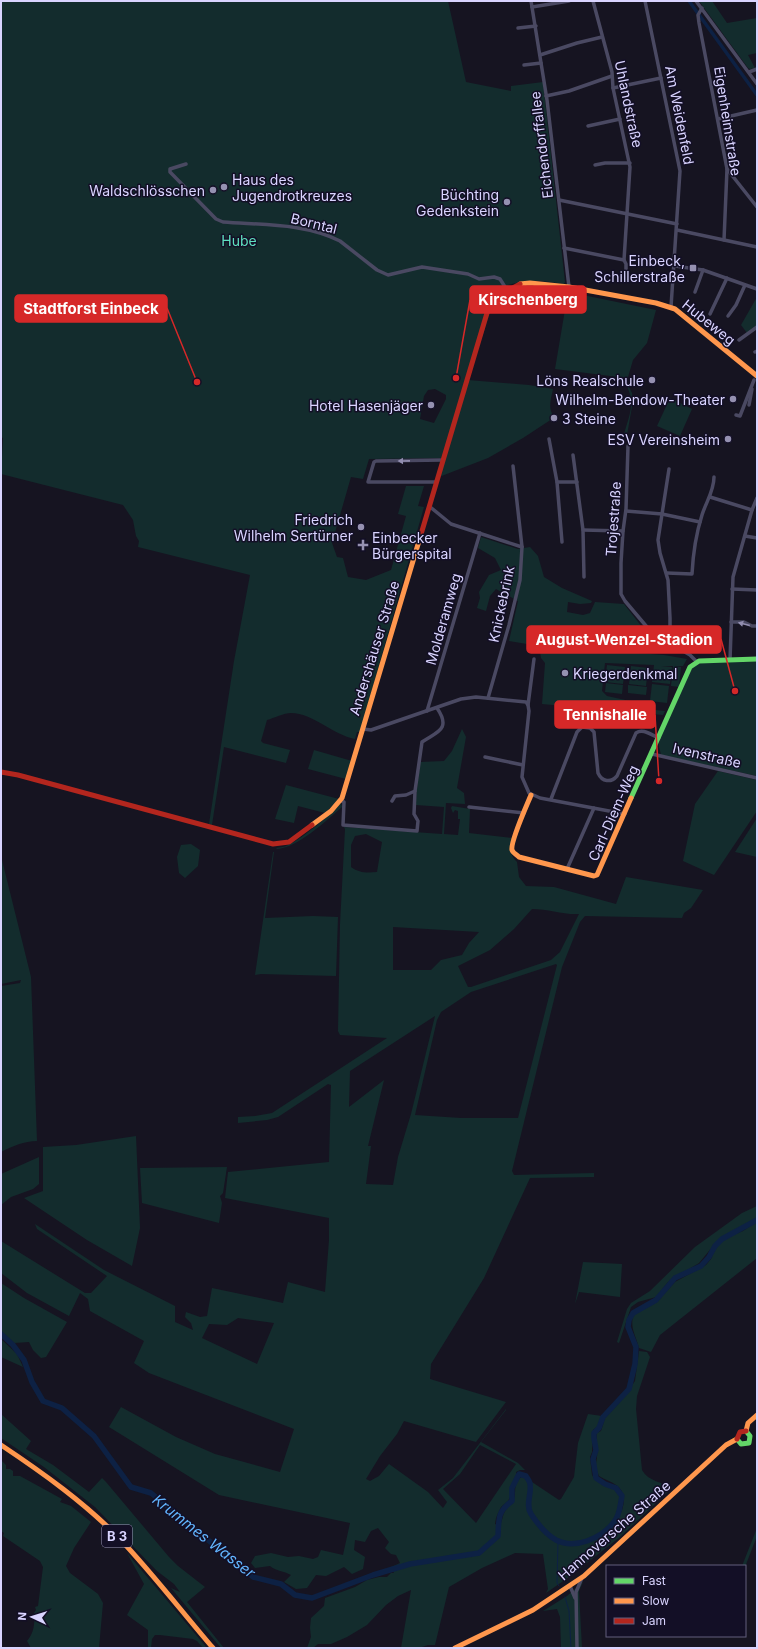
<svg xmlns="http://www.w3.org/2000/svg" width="758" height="1649" font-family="Inter,sans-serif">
<rect width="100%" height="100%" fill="#161421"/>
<g fill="#132c2d" fill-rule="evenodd">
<path d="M1,1H448L466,82L511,91V86L543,82L565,282L564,284C541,281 531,279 508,285V292L496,304L490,313L468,380L529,385L553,389C551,399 547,410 555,417L523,438L488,458L439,477L445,459L441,458L369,459L363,479L351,477L332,543L337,557L343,558L348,577L366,580L391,570L406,516L398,514L406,486H424L418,506L424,507L360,732H357L355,739C333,735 313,713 291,713C284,713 274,718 267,720L261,741L263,743L290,750L286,763L224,747L212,825L209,824L234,661L250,575L138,547L139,541L136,536L133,520L123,505L1,474L3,438L1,437ZM435,389L446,395V399L434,423L420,419L424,396L428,390Z"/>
<polygon points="699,1 712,1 727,23 757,18 757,53 748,55 755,68 750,69 748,68"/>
<path d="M568,292L656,310L647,343L633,360L628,377L627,383L632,393L633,401L627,435L624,434C627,423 632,411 631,400C631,392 625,386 626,378L555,369Z"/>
<polygon points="757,297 757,326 747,333 741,325"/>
<polygon points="670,398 692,409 680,436 657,426"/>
<polygon points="481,537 518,549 530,547 538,556 544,577 562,588 592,601 591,603 580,604 568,602 567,612 583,615 590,613 595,602 624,604 649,636 644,645 621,642 621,645 598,642 598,650 664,655 687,659 683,666 675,666 681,667 679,687 671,686 673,666 661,666 672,667 670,684 652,682 654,665 605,663 602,691 607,696 639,703 646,709 665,711 663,715 542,704 545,663 541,658 539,646 509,641 518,601 496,589 490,596 486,611 477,608 480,598 479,592 489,575 501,570 495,558 478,548"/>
<polygon points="757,661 757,776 661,755 658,742 692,667 697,663"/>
<polygon points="607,665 625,667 623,684 605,682"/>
<polygon points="631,666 648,668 646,686 629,684"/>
<polygon points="606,683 623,685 622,694 605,692"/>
<polygon points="652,684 669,686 667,703 650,701"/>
<polygon points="628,685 647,687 646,695 628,693"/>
<path d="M462,729L466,737L457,788L464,793L465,804L446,803L444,834L458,835L460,819H458V811L455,810L453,813L451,808L452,806L470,809L469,833L513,838C510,849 509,854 517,862L519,877L526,886L554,887L616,904L626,877L703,890L691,908L684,913L682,918L585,916L580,922L562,967L512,1171L514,1175L594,1173V1177L530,1178L484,1278L431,1364L430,1379L506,1402L476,1442L404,1421L397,1434L380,1456L366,1479L370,1481L379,1476L389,1464L428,1492L443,1508L447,1502L438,1490L453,1478L506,1409V1410L481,1442L518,1463L525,1470H520L516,1472V1477L510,1488L511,1495L508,1501L501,1507L496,1518L495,1524L500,1526C502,1521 503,1513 507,1508C508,1505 511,1504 513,1501C518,1492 511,1483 523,1476L559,1500L561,1499L574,1477L578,1443L588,1414L602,1416L598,1426L593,1430L592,1452L590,1457L592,1475L594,1478L604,1485L615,1489L620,1496L618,1510L611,1524V1530C620,1518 632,1496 616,1485C611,1481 605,1480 599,1476C593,1462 598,1463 597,1450C597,1444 596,1440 597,1433L601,1431L605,1418L620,1402L635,1381L639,1351L647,1352L650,1357L637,1396L636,1409L642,1470C649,1482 661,1481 672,1488L620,1537L569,1577L546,1593L548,1589L543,1554L515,1553L482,1568L449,1587L435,1645H428L419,1648H401L411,1590L398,1596L386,1605L367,1625L347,1637L331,1644H318L313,1648H307L311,1637L310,1628L311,1618L324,1606L325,1598L355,1587L367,1580L379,1577H387L391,1573H394L391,1567L400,1563L396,1555L391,1554L385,1548L389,1542L378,1528L371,1531L365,1542L355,1540L354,1550L365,1557L363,1569L352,1574L344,1567L326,1576L316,1575L307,1588L296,1589L284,1582L291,1575C284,1571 276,1571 270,1566L255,1568L251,1563L255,1556L271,1553L288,1557L299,1556L313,1559L318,1557L321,1550L343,1555L350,1523L219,1495L109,1427L121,1407L176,1437L215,1454L280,1472L294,1429L149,1373L134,1363L144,1341L90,1311L88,1299L80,1293L69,1316L27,1293L1,1273V1241L85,1293H91L107,1276L37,1229L35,1224L104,1270L175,1306V1322L193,1330L191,1323L185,1317L186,1312L200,1317L207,1316L212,1288L283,1303L288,1282L325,1292L329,1240V1218L225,1198L228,1172L329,1162L331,1085L328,1084L278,1117L267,1120L238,1123V1117L255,1116L272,1113L387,1038L340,1035L338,1031L340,924L345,829L344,827L442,834L444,807L416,805C416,791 419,776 420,762L444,761L452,751ZM366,834L382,842L377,872C367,873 359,873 351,867V845L355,836ZM532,909C548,909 564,915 579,914L560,952L551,960L471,987H468L458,966L490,950L514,929ZM393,927L479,932L469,943L462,955L441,960L431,970H393ZM556,964L557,965L518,1118H461L415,1115L437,1020L441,1012L471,992ZM435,1016L411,1114L398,1157L393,1185L366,1184L371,1146H368L384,1080L349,1107L350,1071ZM238,1318L274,1323L257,1364L202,1338L209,1324L227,1325ZM480,1445L516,1464L476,1523L443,1489L460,1474Z"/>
<polygon points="314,750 352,761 346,779 308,769"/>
<polygon points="718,771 757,780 757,811 714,875 683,861 695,804"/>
<polygon points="286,785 339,799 325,813 298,806 294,823 275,819"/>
<path d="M341,803L342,807C326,821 297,848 277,849L276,848C280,847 285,847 288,845C305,837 328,816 341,803Z"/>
<polygon points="757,818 757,857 735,852"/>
<polygon points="191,844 200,850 198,866 185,878 179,873 177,857 181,845"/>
<polygon points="273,852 274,852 265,918 313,916 338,917 336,976 261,974 255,975"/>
<path d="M1,856L31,977L37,1141C24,1141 13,1146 1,1152V986L20,983L21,980L1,984Z"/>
<polygon points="136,1136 140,1228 132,1266 87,1240 24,1198 43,1191 43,1147 76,1145"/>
<polygon points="39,1157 39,1184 33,1189 11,1197 1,1205 1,1174"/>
<polygon points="227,1167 223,1193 220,1196 222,1203 219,1223 142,1203 140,1168"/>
<polygon points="757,1206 757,1218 718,1240 699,1263 668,1282 656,1297 638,1302 631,1307 619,1343 617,1342 627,1309 631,1303 650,1291 695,1247 742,1213"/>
<path d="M755,1223H757V1258L660,1335L651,1352L639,1348C636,1336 629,1326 634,1314L657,1302L675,1282L706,1265L711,1259L717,1245L726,1238L743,1231Z"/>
<polygon points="583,1262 622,1264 620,1297 579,1292 575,1304"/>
<polygon points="1,1283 24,1298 67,1322 46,1357 41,1358 33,1350 29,1342 14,1343 1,1331"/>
<polygon points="1,1339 17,1354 23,1367 1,1357"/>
<polygon points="1,1414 31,1441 26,1449 53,1465 89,1492 102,1478 106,1482 169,1557 178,1566 205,1587 187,1602 224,1648 221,1648 171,1588 180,1592 174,1584 157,1571 95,1507 44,1467 1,1438"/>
<path d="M1,1460L6,1465V1469H10L13,1471V1476H20L62,1499L60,1502L71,1506L91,1522L74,1548L66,1566L70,1573L98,1594L103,1603L99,1648H31L27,1641C34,1633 35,1623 34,1613L36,1610L35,1607L38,1606L43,1567L40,1561L3,1536L4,1533L1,1531Z"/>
<polygon points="757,1528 757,1536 745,1567 742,1566"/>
<polygon points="127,1553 207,1648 203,1648 197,1641 193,1639 160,1635 155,1635 152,1639 151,1648 148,1648 148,1630 127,1615 144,1584"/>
<polygon points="583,1582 579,1591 582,1648 561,1648 560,1617 557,1609 543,1611 567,1596"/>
</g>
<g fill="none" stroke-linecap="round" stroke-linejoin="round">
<g stroke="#0d2144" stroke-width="1">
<polyline points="558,1541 557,1583 559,1586"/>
<polyline points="565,1597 569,1611 571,1648"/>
</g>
<polyline stroke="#0d2144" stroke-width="3.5" points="689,1 757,95"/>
<path stroke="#0d2144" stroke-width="5.5" d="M1,1334L13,1345L24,1360L32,1382L43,1401L62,1408L94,1436L131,1487L151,1493L253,1577L281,1584L295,1595L312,1598L373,1575L410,1564L479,1553L498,1536C499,1519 497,1512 512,1501V1488L519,1474L526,1476C527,1478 530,1481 530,1484C532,1493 525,1505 531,1514C537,1523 547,1535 556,1540C575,1550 602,1538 614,1522C620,1515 620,1505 622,1496L616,1488L605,1484L596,1478L593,1459L596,1450L594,1438V1433L599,1428L603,1417L629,1389L635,1364L636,1347L628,1327L629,1320L633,1313L656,1300L675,1278L701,1266L709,1257L715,1246L722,1239L757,1220"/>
<g stroke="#4a4962" stroke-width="3.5">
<polyline points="531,1 547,100 569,287"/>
<polyline points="593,1 612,72 613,88 630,167 624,260 626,264 626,270"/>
<polyline points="645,1 680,171 671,307"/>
<polyline points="696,1 757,84"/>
<polyline points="532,7 569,1"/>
<polyline points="702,8 698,15 699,23 727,169 724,240"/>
<polyline points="518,28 536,26"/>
<polyline points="540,55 577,43 602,37"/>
<polyline points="524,65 541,63"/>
<polyline points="749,72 757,69"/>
<polyline points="613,88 661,78"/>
<polyline points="546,96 569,91 612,76"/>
<polyline points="718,119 757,110"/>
<polyline points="588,126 620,119"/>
<path d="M186,164L170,169V172L216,219L223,222C262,225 305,223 340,241L377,270L388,275L422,267L468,274L479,279L494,277L500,279L507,290"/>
<polyline points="595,165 605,163 630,163"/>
<polyline points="727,169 757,207"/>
<polyline points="559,200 677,224"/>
<polyline points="677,230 757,247"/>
<polyline points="564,248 624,260"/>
<polyline points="675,266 703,270 757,289"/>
<polyline points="695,292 703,270"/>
<polyline points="710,314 727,278"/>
<polyline points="728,316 736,305 745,285"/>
<polyline points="739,340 757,327"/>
<polyline points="755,352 757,351"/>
<polyline points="749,405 752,389"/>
<polyline points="736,415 740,416 754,380"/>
<polyline points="549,439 557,482 562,542"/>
<polyline points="628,446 626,509 623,531 621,563 621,594 625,601 652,633 690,655 696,661"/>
<polyline points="573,455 583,530 584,577"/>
<polyline points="669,469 658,540 660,553 668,580 670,618 670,644"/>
<polyline points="436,482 368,482 374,462 376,461 443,460"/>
<polyline points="557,482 577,482"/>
<polyline points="710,497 752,510"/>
<polyline points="429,506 451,524 522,547"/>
<polyline points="626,511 662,514 700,522"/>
<polyline points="583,530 623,531"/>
<polyline points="745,536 757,538"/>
<path d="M667,573L692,574C693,554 696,534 702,515C706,502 714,491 714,477"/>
<polyline points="732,589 757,590"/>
<polyline points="731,622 744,622 752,626 757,626"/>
<polyline points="730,660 733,577 752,510 757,498"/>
<polyline points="488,698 509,625 520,580 522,547 513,466"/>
<polyline points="528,705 534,659"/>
<polyline points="427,711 480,533"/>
<polyline points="363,729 371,730 461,699 476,697 526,702 528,705 529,711 522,777 529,793 540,798 625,814"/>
<polyline points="652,754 757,778"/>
<polyline points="485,757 523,765"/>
<path d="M551,799L577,732L582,727L590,728L594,732L598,773C602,782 611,783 617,776L636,733C643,728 651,735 659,738"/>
<polyline points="341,801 344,802 343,825 417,831 418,821 414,814 415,791"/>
<path d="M392,801L395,796L406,795L415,791L422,742C436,732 452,730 437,708"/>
<polyline points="469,807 524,813"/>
<polyline points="567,869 594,808"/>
<polyline points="570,1586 575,1598"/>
<polyline points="577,1648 576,1592 582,1578"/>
</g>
<g stroke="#63d668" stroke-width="5">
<polyline points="631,798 690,667 699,661 757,659"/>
<polyline points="737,1439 741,1444 749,1443 750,1436 746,1431"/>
</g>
<g stroke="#ff974d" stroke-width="5">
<polyline points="520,284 530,283 569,287 656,303 675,309 757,376"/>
<path d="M531,795C527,805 510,842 512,850C513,853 517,855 519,857L594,876L597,875L631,798"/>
<polyline points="312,825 331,811 342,798 419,541"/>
<polyline points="746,1431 748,1423 757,1415"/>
<path d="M1,1445C43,1473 85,1503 120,1539C153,1574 182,1612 213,1648"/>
<polyline points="455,1648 533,1610 584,1576 726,1445 737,1439"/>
</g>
<g stroke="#b3261e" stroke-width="5">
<path d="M419,541L487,313C497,296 503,293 520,284"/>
<polyline points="1,772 18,775 273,844 289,842 312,825"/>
<polyline points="737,1439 740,1432 746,1431"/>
</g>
</g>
<defs><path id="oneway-solid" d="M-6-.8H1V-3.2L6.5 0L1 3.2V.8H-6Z"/></defs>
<g fill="#928eb0">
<use href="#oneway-solid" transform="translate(404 461) rotate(179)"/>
<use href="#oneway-solid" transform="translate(744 624) rotate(-166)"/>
</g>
<g fill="#9591b1" stroke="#130f26" stroke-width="1.5">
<circle cx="224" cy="187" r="4"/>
<circle cx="213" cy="190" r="4"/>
<circle cx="507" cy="202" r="4"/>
<rect x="689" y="264" width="8" height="8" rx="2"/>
<circle cx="652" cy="380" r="4"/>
<circle cx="733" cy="399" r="4"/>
<circle cx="431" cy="405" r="4"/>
<circle cx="554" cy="418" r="4"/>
<circle cx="728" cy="439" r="4"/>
<circle cx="361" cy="527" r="4"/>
<path d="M361 539h4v4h4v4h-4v4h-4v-4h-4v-4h4z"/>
<circle cx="565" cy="673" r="4"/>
</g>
<g text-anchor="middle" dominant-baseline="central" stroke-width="3" stroke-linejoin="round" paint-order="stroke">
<rect fill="#130f26" stroke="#9e99be" stroke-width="1" x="102" y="1525" width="30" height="22" rx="3"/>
<g font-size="13" font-weight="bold" fill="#d9d4ff">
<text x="117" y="1536">B 3</text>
</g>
<g font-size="14" fill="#d9d4ff" stroke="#130f26">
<text transform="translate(629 104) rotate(78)">Uhlandstraße</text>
<text transform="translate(680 115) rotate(79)">Am Weidenfeld</text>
<text transform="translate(728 121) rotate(81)">Eigenheimstraße</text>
<text transform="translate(541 145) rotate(-97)">Eichendorffallee</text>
<text transform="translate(314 223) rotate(14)">Borntal</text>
<text transform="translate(709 322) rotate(39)">Hubeweg</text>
<text transform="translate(613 519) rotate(-86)">Trojestraße</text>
<text transform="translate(501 604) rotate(-78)">Knickebrink</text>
<text transform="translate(443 619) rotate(-74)">Molderamweg</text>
<text transform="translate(374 648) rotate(-73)">Andershäuser Straße</text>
<text transform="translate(707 755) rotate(13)">Ivenstraße</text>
<text transform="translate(613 813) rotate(-66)">Carl-Diem-Weg</text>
<text transform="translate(614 1530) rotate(-41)">Hannoversche Straße</text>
</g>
<g font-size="14" fill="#d9d4ff" stroke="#130f26" text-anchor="end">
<text x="232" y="179" text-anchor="start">Haus des<tspan x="232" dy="16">Jugendrotkreuzes</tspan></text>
<text x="205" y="190">Waldschlösschen</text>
<text x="499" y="194">Büchting<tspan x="499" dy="16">Gedenkstein</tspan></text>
<text x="685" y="260">Einbeck,<tspan x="685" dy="16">Schillerstraße</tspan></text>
<text x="644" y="380">Löns Realschule</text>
<text x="725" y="399">Wilhelm-Bendow-Theater</text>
<text x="423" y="405">Hotel Hasenjäger</text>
<text x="562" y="418" text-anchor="start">3 Steine</text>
<text x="720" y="439">ESV Vereinsheim</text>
<text x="353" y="519">Friedrich<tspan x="353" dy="16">Wilhelm Sertürner</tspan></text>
<text x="372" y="537" text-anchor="start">Einbecker<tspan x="372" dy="16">Bürgerspital</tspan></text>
<text x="573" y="673" text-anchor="start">Kriegerdenkmal</text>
</g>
<g font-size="14" fill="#5fe0c0" stroke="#130f26">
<text x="239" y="240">Hube</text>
</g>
<g font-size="15" font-style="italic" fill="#62b6ff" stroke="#130f26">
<text transform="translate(204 1536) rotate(38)">Krummes Wasser</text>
</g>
</g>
<path fill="none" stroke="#d62828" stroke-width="1.5" d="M456 378L470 300M197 382L167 308M735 691L721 639M659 781L655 715"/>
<g fill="#d62828" stroke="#130f26" stroke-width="1.5">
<circle cx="456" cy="378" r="4"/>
<circle cx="197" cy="382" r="4"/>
<circle cx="735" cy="691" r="4"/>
<circle cx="659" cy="781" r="4"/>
</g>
<g fill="#d62828" stroke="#d62828" stroke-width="1.5">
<rect x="470" y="286" width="116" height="27" rx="4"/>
<rect x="15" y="295" width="152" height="27" rx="4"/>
<rect x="527" y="626" width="194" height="27" rx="4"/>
<rect x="555" y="701" width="100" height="27" rx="4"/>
</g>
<g font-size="15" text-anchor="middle" font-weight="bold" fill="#fff">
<text x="528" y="305">Kirschenberg</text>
<text x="91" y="314">Stadtforst Einbeck</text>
<text x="624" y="645">August-Wenzel-Stadion</text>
<text x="605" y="720">Tennishalle</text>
</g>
<rect width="758" height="1649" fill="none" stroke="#d9d4ff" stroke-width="4"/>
<rect x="606" y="1565" width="140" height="72" fill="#130f26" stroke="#625e7d"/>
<rect x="614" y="1578" width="20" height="6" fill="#63d668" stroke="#625e7d"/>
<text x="642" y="1585" font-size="12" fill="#d9d4ff">Fast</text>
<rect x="614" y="1598" width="20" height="6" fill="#ff974d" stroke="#625e7d"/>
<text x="642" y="1605" font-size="12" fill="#d9d4ff">Slow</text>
<rect x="614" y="1618" width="20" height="6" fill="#b3261e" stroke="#625e7d"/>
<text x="642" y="1625" font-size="12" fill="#d9d4ff">Jam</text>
<g transform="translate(32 1617) rotate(274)" stroke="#130f26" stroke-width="3" paint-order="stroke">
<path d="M0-3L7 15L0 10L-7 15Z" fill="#d9d4ff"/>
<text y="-6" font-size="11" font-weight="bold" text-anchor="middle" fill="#d9d4ff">N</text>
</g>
</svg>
